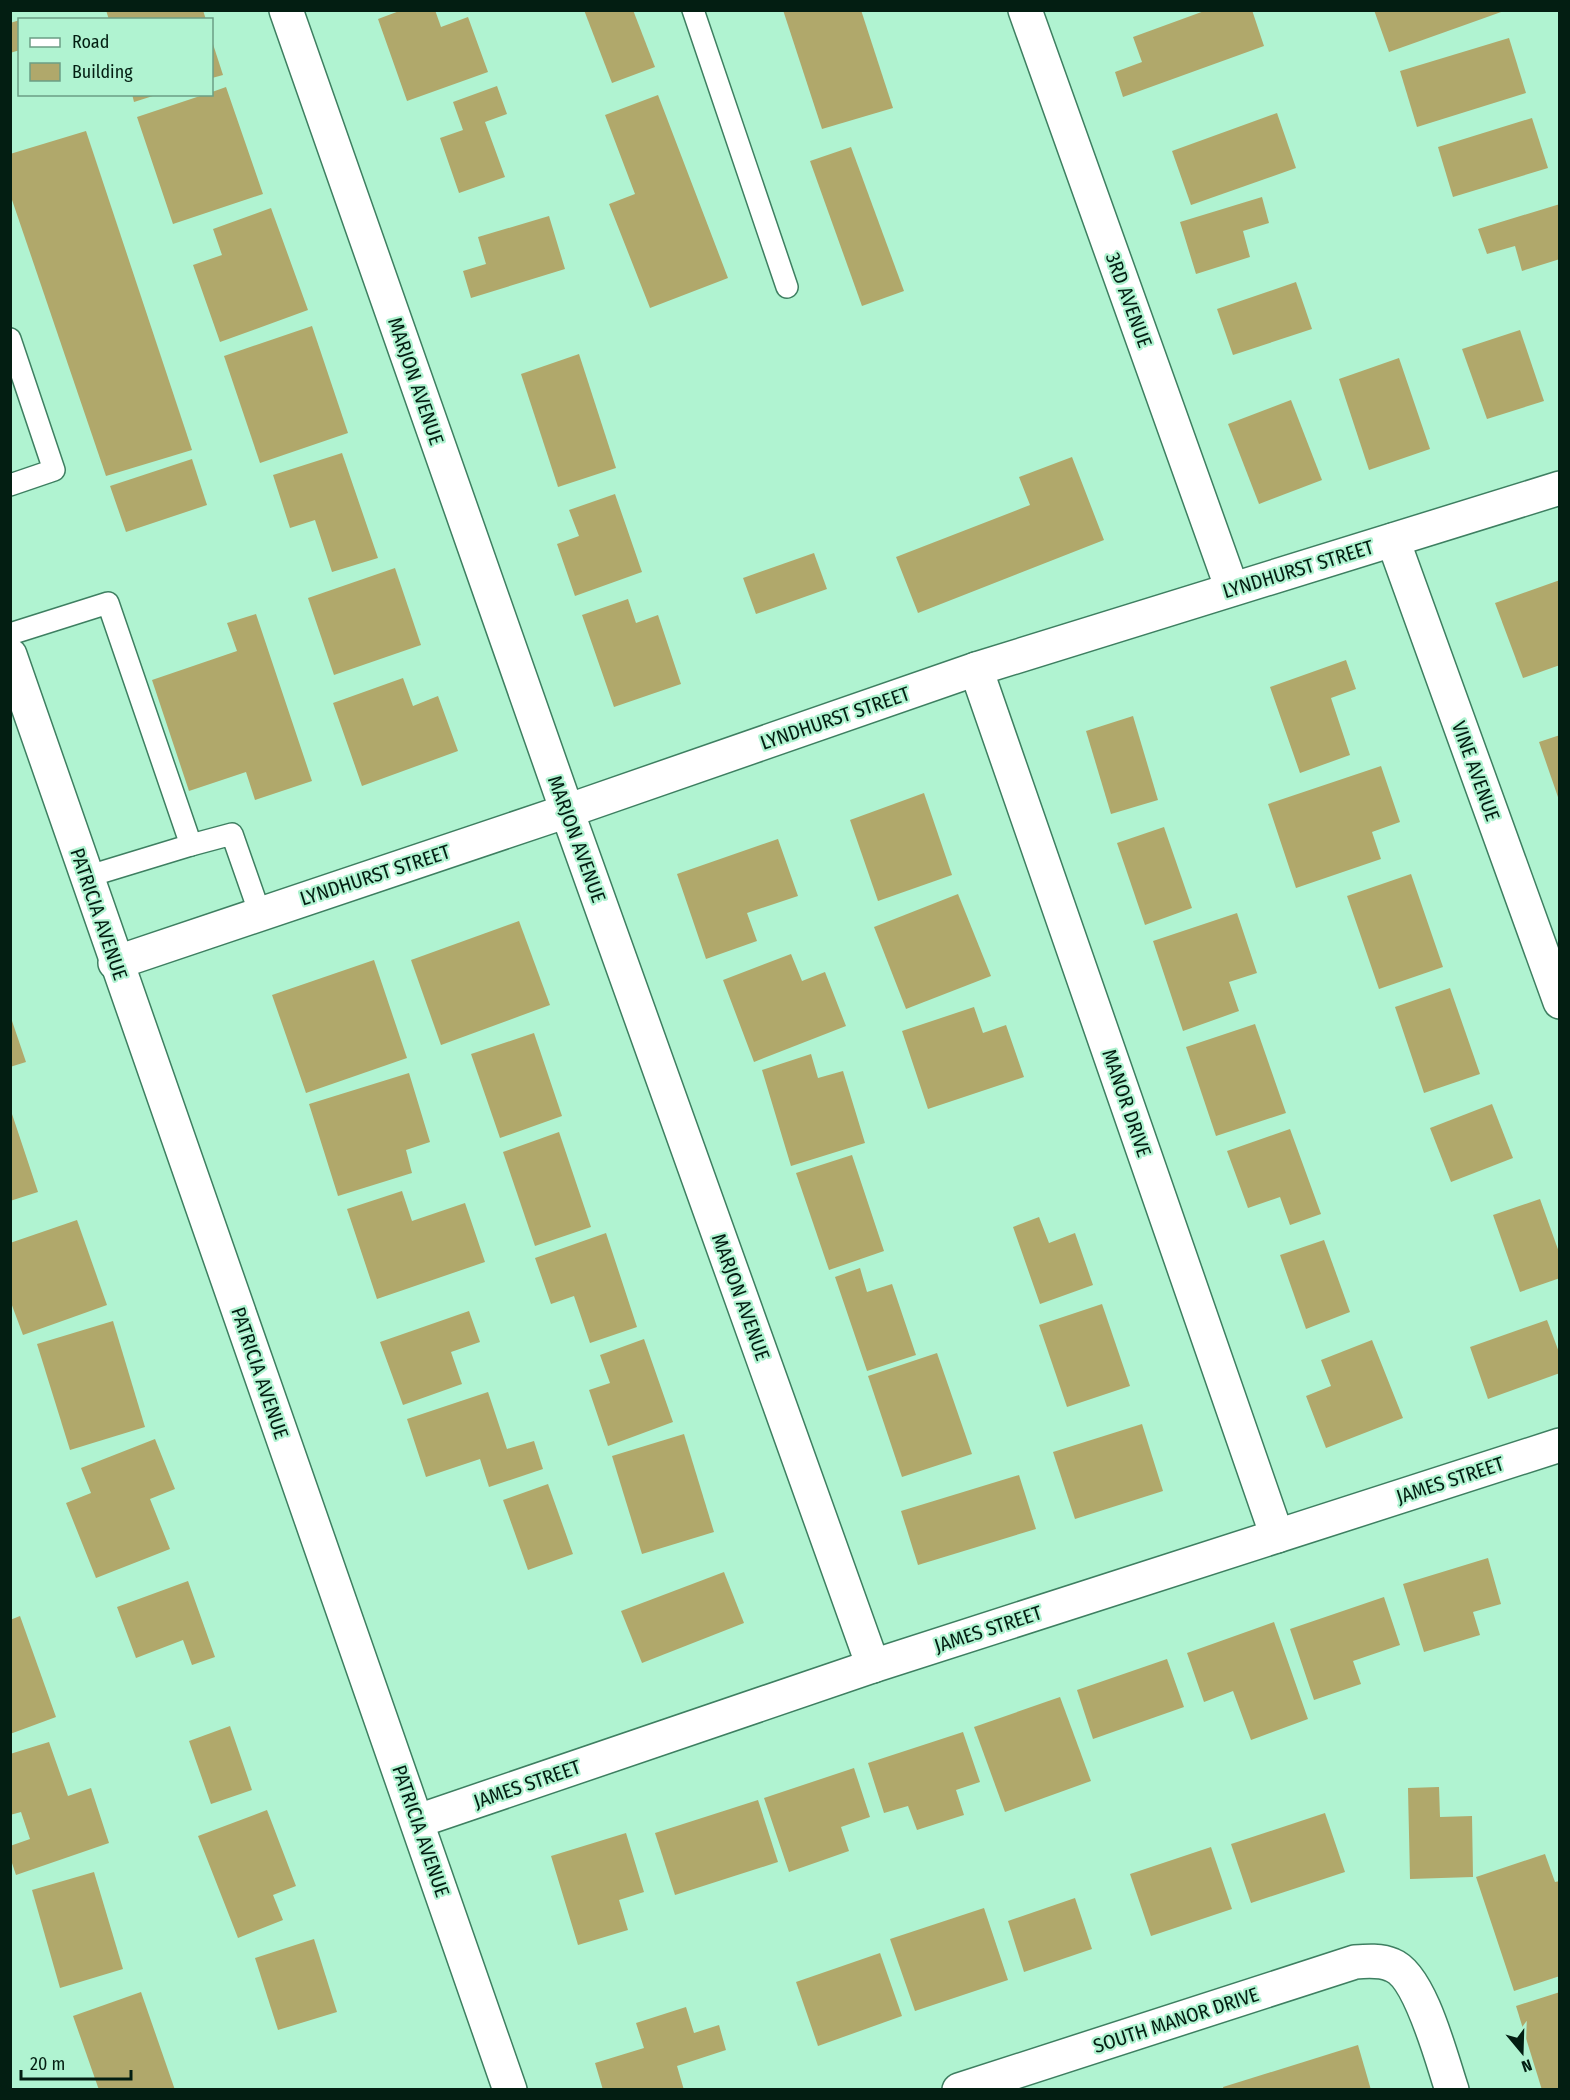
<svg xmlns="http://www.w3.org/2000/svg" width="1570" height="2100" font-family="'Fira Sans Condensed',sans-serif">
<rect width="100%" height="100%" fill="#b0f3d1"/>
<g fill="#b0a86b">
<polygon points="106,10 203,10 206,20 109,20"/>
<polygon points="402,10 435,10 441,27 468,17 488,72 407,101 378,19"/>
<polygon points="584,10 633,10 655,67 612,83"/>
<polygon points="783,10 861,10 893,108 822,129"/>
<polygon points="1207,10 1252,10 1264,46 1123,97 1115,72 1142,62 1133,37"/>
<polygon points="1374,10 1503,10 1504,11 1389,52"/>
<polygon points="20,20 20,50 10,53 10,23"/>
<polygon points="1509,38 1526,93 1417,127 1400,71"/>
<polygon points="212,41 223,75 212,78"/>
<polygon points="497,86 507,114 485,122 505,177 459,193 440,138 463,130 453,102"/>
<polygon points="226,87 263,194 173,224 137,117 206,94 212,94 212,92"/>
<polygon points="132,94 156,94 156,95 134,102"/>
<polygon points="658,95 728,278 650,308 609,204 635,194 605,115"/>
<polygon points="1277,113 1296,168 1191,205 1172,151"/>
<polygon points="1532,118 1548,168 1453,197 1438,147"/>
<polygon points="86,131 192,450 106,476 10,194 10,154"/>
<polygon points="851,147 904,291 862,306 810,161"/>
<polygon points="1262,197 1269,223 1243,231 1250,257 1196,274 1180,222"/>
<polygon points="1560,204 1560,259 1522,271 1515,246 1487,254 1478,229"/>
<polygon points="271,208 308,310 220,342 193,265 222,255 213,229"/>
<polygon points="549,216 565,269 471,298 463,271 486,264 478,237"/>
<polygon points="1296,282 1312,329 1233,355 1217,309"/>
<polygon points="312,326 348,433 260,463 224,356"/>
<polygon points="1520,330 1544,401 1487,419 1462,349"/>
<polygon points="579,354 616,468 558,487 521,374"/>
<polygon points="1399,358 1430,449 1369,470 1339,379"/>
<polygon points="1291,400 1322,480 1259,504 1228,424"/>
<polygon points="342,453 378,558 332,572 315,520 290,528 273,475"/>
<polygon points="1072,457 1104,540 918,613 896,557 1030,505 1019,477"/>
<polygon points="192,459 207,505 126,532 110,486"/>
<polygon points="615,494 642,572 575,596 557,544 579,536 569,510"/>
<polygon points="814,553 827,589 756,614 743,578"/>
<polygon points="395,568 421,645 334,675 308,598"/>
<polygon points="1560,580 1560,665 1523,678 1495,603"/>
<polygon points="628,599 636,623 658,615 681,684 614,707 582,615"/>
<polygon points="256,614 312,781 255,800 246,772 189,791 152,680 237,651 227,623"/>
<polygon points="1346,660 1356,689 1331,698 1350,755 1300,773 1270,687"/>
<polygon points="403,678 413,706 438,696 458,751 362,786 333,703"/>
<polygon points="1133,716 1158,800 1111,814 1086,731"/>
<polygon points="1560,735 1560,800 1559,800 1539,742"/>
<polygon points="1381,766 1400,822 1372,832 1381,859 1296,888 1268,804"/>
<polygon points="924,793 952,875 878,901 850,820"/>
<polygon points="1164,827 1192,908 1145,925 1117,843"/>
<polygon points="778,839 798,896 747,913 757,941 706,959 677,874"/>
<polygon points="1411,874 1443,967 1379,989 1347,896"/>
<polygon points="958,894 991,976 906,1009 874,927"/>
<polygon points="1237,913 1257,973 1229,982 1239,1011 1183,1031 1153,941"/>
<polygon points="519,921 550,1005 441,1045 411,960"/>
<polygon points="791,954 802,981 825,972 846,1026 754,1062 723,980"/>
<polygon points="374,960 407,1058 306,1093 272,995"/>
<polygon points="1450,988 1480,1074 1424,1093 1395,1007"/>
<polygon points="974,1007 983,1033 1006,1025 1024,1077 928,1109 902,1031"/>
<polygon points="10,1015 26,1062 10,1067"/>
<polygon points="1255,1024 1286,1113 1216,1136 1186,1047"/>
<polygon points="534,1033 562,1116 500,1138 471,1054"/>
<polygon points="811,1054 818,1078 843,1071 865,1143 791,1166 762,1070"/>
<polygon points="409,1073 430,1142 406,1150 412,1173 338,1196 309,1104"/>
<polygon points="1492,1104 1513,1158 1451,1182 1430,1128"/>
<polygon points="10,1108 38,1192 10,1201"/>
<polygon points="1290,1129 1321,1214 1290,1225 1280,1197 1248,1208 1227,1151"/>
<polygon points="559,1132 591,1227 535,1246 503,1152"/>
<polygon points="852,1155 884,1251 829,1270 796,1173"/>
<polygon points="402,1191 412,1221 465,1203 485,1262 377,1299 347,1209"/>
<polygon points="1540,1199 1560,1255 1560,1278 1520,1292 1493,1215"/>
<polygon points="1039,1217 1049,1243 1075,1233 1093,1285 1040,1304 1013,1227"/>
<polygon points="77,1220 107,1305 23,1335 10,1300 10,1243"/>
<polygon points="606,1233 637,1327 590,1343 574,1296 551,1304 535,1258"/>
<polygon points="1324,1240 1350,1312 1306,1329 1280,1255"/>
<polygon points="860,1268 867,1292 892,1284 916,1355 867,1371 835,1277"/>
<polygon points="1102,1304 1130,1386 1067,1407 1039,1325"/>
<polygon points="469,1311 480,1342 451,1352 462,1384 403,1405 380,1342"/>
<polygon points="1547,1320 1560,1355 1560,1373 1488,1399 1470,1347"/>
<polygon points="113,1321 145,1427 70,1450 37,1344"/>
<polygon points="644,1339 673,1422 608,1446 589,1390 610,1383 600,1355"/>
<polygon points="1372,1340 1403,1418 1326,1448 1306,1396 1331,1386 1321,1360"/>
<polygon points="937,1353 972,1454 902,1477 868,1376"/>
<polygon points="488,1392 507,1449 534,1441 543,1469 489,1487 480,1459 426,1477 407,1419"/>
<polygon points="1142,1424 1163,1491 1075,1519 1053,1452"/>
<polygon points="684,1434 714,1532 642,1554 612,1456"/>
<polygon points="155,1439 175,1489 150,1499 170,1549 96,1578 66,1503 91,1493 81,1468"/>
<polygon points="1019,1475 1036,1529 918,1565 901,1511"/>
<polygon points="548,1484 573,1554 528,1570 503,1500"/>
<polygon points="1488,1558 1501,1604 1473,1612 1480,1635 1424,1652 1403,1584"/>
<polygon points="724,1572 744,1623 642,1663 621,1611"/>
<polygon points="188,1581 215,1657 192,1665 183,1640 136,1658 117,1607"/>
<polygon points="1384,1597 1400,1645 1353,1661 1361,1684 1314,1700 1290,1629"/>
<polygon points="20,1616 56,1717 10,1734 10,1620"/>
<polygon points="1274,1622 1308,1719 1251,1740 1233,1691 1204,1702 1187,1653"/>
<polygon points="1167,1659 1184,1707 1093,1739 1077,1690"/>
<polygon points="1060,1697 1091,1781 1005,1812 974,1727"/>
<polygon points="230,1726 252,1790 211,1804 189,1741"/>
<polygon points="963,1732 980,1782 956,1790 964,1815 917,1830 908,1806 884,1813 868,1763"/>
<polygon points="49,1742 68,1796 91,1788 109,1843 16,1875 10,1857 10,1846 30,1839 21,1812 10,1815 10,1754"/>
<polygon points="854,1768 870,1817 841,1827 849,1851 789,1872 764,1798"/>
<polygon points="1439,1787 1440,1817 1472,1816 1473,1877 1410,1879 1408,1788"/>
<polygon points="758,1800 778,1862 675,1895 655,1833"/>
<polygon points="267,1810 296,1886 273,1895 283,1920 238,1938 198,1836"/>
<polygon points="1325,1813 1345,1872 1251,1903 1231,1844"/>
<polygon points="626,1833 644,1892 619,1900 628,1930 578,1945 551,1856"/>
<polygon points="1211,1847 1232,1909 1151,1936 1130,1874"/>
<polygon points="1545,1854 1555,1882 1560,1881 1560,1976 1514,1991 1476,1877"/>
<polygon points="94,1872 123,1969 60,1988 32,1890"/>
<polygon points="1075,1898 1092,1949 1024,1972 1008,1921"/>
<polygon points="984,1908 1008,1980 915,2011 890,1939"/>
<polygon points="314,1939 337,2012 278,2030 255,1958"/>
<polygon points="880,1953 902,2016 818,2046 796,1982"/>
<polygon points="141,1992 175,2090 99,2090 73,2016"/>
<polygon points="1560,1992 1560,2090 1542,2090 1516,2006"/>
<polygon points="686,2007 694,2033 719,2025 726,2050 677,2066 684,2090 603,2090 595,2063 644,2048 636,2023"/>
<polygon points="1358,2045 1371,2090 1224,2090 1223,2087"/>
</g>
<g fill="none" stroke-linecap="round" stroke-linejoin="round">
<defs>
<g id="service">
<polyline points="693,10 787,287"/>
<polyline points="10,339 54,470 10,485"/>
<polyline points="10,634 108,603 191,845 86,877"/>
<polyline points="191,845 232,834 260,914"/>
</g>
<g id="minor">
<polyline points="286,10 567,811 873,1666"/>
<polyline points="1025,10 1232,589"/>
<polyline points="1393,540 1560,1002"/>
<polyline points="976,669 1277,1536"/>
<polyline points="115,963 567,811 976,669 1560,488"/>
<polyline points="418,1821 873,1666 1560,1445"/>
<path d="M959,2090L1355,1962C1367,1961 1381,1960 1392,1965C1421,1976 1442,2061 1452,2090"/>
</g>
<path id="tertiary" d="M10,655C174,1134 346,1611 510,2090"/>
</defs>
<use href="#service" stroke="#3e7f61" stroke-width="24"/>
<use href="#minor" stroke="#3e7f61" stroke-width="36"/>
<use href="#tertiary" stroke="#3e7f61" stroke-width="36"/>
<use href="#service" stroke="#fff" stroke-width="21"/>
<use href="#minor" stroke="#fff" stroke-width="33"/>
<use href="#tertiary" stroke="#fff" stroke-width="33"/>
</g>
<g text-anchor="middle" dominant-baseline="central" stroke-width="4.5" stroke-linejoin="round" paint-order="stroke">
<g font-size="20" fill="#031e12" stroke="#b0f3d1">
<text transform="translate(1129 300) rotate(70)">3RD AVENUE</text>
<text transform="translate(416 381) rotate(71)">MARJON AVENUE</text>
<text transform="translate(1298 569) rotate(-17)">LYNDHURST STREET</text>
<text transform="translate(835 718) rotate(-19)">LYNDHURST STREET</text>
<text transform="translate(1476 771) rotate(70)">VINE AVENUE</text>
<text transform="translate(577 839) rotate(70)">MARJON AVENUE</text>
<text transform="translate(375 875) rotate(-18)">LYNDHURST STREET</text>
<text transform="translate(99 914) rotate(71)">PATRICIA AVENUE</text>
<text transform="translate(1127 1103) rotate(71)">MANOR DRIVE</text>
<text transform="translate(741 1297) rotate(70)">MARJON AVENUE</text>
<text transform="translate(260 1373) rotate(71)">PATRICIA AVENUE</text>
<text transform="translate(1450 1480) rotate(-18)">JAMES STREET</text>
<text transform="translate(988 1629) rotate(-18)">JAMES STREET</text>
<text transform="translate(527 1784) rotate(-19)">JAMES STREET</text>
<text transform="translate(421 1831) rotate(71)">PATRICIA AVENUE</text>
<text transform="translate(1176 2020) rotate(-18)">SOUTH MANOR DRIVE</text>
</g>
</g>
<rect width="1570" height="2100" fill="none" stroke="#031e12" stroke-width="24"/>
<rect x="18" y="18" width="195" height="78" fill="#b0f3d1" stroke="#6b9e85" stroke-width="1.5"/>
<rect x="30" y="38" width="30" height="9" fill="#ffffff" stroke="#6b9e85" stroke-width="1.5"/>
<text x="72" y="48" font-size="18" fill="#031e12">Road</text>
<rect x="30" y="63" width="30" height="18" fill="#b0a86b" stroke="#6b9e85" stroke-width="1.5"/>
<text x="72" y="78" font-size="18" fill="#031e12">Building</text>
<g transform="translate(1522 2052) rotate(161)" stroke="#b0f3d1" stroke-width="4.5" paint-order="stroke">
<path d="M0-4.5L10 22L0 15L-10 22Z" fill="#031e12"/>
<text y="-9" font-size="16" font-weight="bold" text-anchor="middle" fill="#031e12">N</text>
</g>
<path d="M21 2070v9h110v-9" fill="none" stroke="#031e12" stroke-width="3"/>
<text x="30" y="2070" font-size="18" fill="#031e12" stroke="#b0f3d1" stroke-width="4.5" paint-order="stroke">20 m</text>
</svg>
